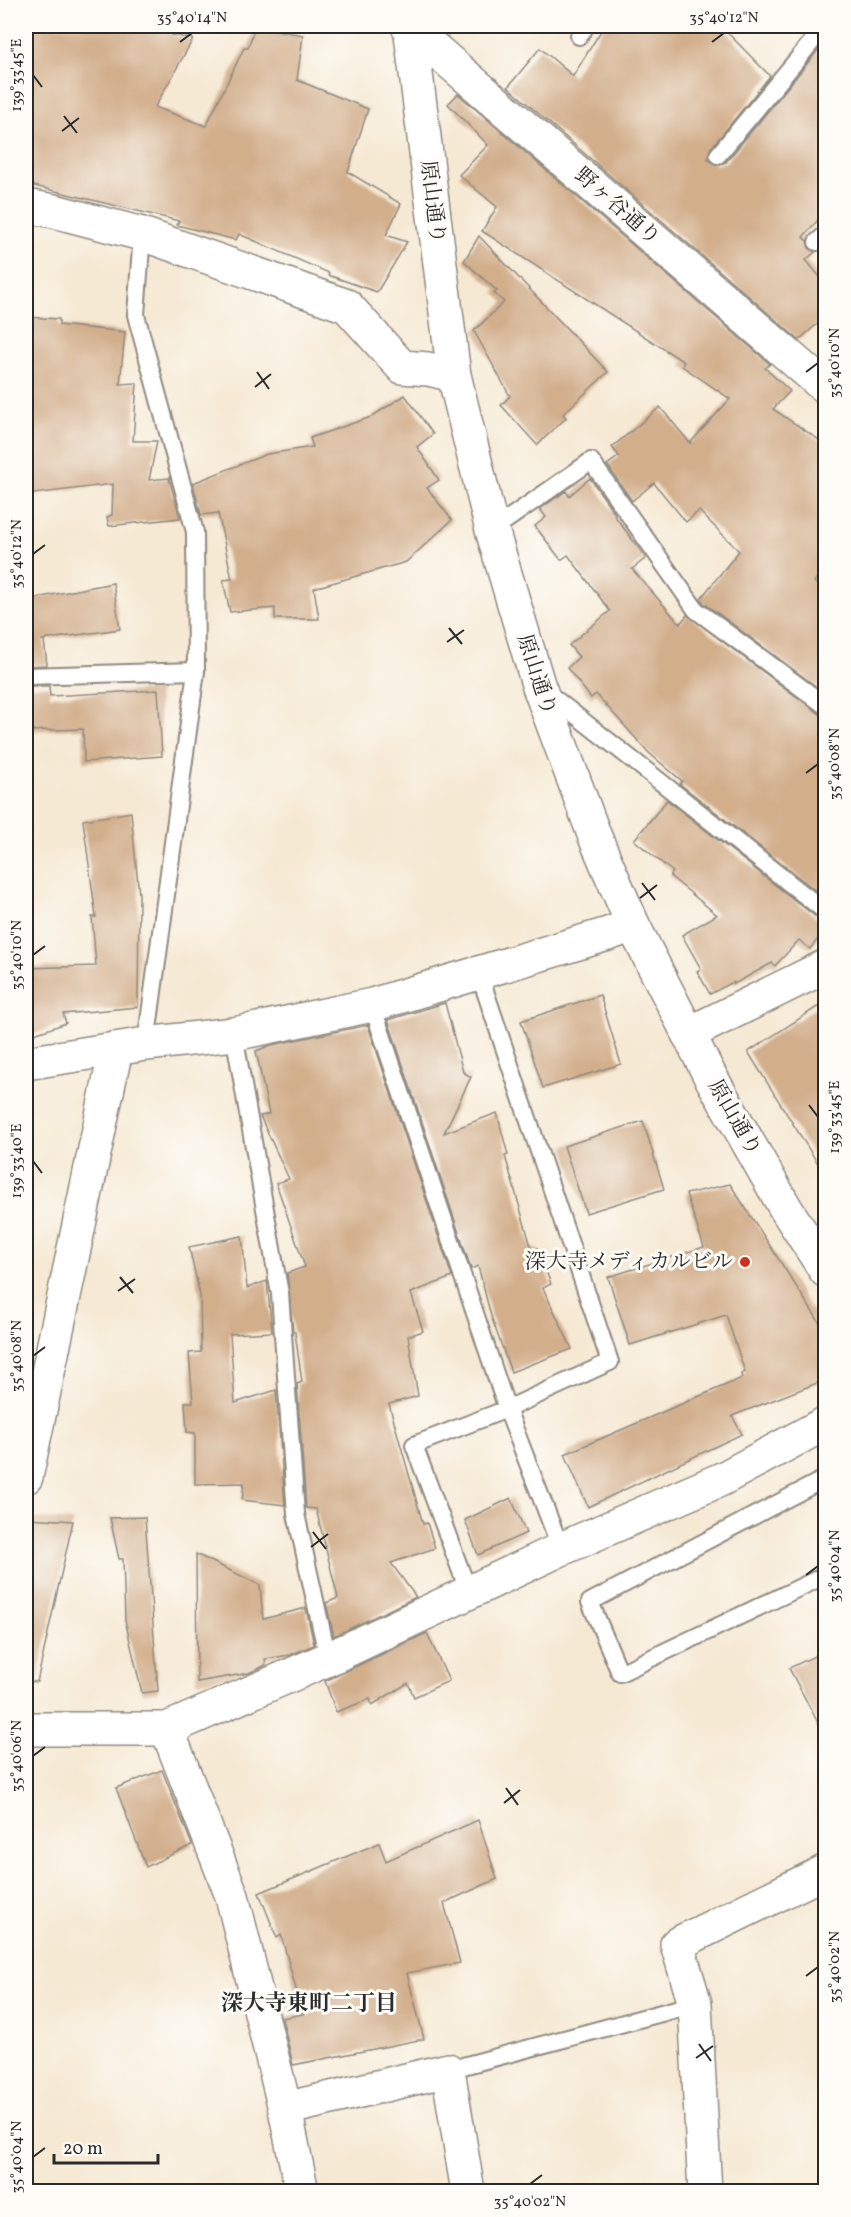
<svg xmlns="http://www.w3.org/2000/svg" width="851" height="2217" font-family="Vollkorn,'Noto Serif JP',serif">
<rect width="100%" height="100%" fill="#fdfcf7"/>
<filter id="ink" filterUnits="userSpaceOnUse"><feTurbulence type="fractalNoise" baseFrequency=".0167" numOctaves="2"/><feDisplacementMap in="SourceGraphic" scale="12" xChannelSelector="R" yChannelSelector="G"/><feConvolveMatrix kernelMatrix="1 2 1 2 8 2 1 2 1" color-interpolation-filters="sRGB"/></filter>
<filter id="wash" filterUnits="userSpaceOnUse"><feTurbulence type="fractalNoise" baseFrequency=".008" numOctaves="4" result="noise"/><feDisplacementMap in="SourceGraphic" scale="24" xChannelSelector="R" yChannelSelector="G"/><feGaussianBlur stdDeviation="1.35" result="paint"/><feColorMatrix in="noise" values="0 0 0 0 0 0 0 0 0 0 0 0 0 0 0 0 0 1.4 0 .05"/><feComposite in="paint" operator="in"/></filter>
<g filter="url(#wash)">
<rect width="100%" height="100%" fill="#f6e9d4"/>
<g id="blocks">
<g fill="#d2ae8b">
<polygon points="26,26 175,26 172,35 193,39 155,107 206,126 244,48 248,48 255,26 303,35 297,80 368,109 348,172 401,204 386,235 407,242 377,292 328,275 329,273 239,234 236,240 177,225 179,221 26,184"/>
<polygon points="604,26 721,26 770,76 710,149 708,159 717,165 726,162 825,42 825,212 803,237 807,241 809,248 815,252 806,260 825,283 825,317 799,340 508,87 540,48 573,76"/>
<polygon points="458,94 770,364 765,368 790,391 773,409 825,444 825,567 814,582 825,593 825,693 704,603 701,598 739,551 699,511 686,522 654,483 632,501 607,465 619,456 612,447 660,407 690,443 730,399 682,366 684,362 482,231 497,207 459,175 488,145 448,104"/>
<polygon points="479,236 608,372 563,414 566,418 537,445 501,405 510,396 474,331 504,302 494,293 497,291 464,261"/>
<polygon points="26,317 59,319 59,325 125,332 120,384 137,383 133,441 157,441 149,480 169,478 180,518 109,526 107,517 112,515 113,484 26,495"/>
<polygon points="405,395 433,434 417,447 439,480 427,488 452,520 406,562 314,588 319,619 275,619 275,608 230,612 223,580 232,579 218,513 201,515 193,483 267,454 313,447 310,438 371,417"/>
<polygon points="590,478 615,514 614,515 646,558 632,569 680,624 687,615 820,714 825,716 825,898 680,784 682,781 649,753 596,694 591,698 567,668 579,657 569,645 610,611 568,555 561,560 535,526 546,517 540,509 566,491 569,496"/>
<polygon points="113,583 120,629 41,640 44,640 47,665 26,666 26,600"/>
<polygon points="26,686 49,686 50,696 158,690 162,756 84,762 83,729 26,731"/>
<polygon points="667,800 820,920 825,922 825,930 810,949 799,940 775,966 772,963 734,984 733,982 710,994 697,971 701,969 682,935 717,915 670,876 673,872 634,840"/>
<polygon points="131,812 139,895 138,1007 63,1014 66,1023 26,1037 26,968 96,966 92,917 96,917 83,820"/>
<polygon points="600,995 621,1064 543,1088 521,1021"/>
<polygon points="825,1002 825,1175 748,1052"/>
<polygon points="445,1003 463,1072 471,1077 444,1133 497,1113 508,1155 505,1156 532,1250 537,1248 551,1284 543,1288 572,1349 511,1372 491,1316 478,1266 471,1269 388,1020"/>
<polygon points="368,1025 452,1277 411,1293 423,1331 408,1336 418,1396 389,1404 423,1524 427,1523 435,1548 391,1563 416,1597 334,1636 326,1603 338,1598 316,1509 306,1508 297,1384 302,1382 295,1332 293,1332 287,1273 305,1267 276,1183 289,1179 260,1116 269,1114 256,1051 271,1045"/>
<polygon points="643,1121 664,1189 586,1213 564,1146"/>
<polygon points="730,1184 825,1331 825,1380 732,1416 742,1434 588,1507 565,1454 742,1378 741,1374 745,1372 726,1315 630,1345 608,1277 704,1247 686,1194"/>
<polygon points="242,1236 247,1288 267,1281 272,1332 230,1334 235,1403 276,1390 285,1505 242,1500 244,1483 195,1484 195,1433 187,1432 185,1402 193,1402 189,1353 201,1352 200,1295 189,1247"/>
<polygon points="511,1498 526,1533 478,1555 465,1520"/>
<polygon points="145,1517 158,1691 142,1693 125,1620 123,1559 119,1559 110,1518"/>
<polygon points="29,1518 73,1521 37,1682 26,1681 26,1532"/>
<polygon points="196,1554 260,1585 263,1619 306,1608 314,1645 290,1655 265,1659 266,1665 249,1673 197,1682"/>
<polygon points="427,1633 449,1681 414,1697 408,1683 372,1705 370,1699 336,1712 325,1681"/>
<polygon points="825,1651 825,1736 789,1668"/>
<polygon points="162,1770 192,1845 146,1867 116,1788"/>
<polygon points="478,1820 497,1879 444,1903 460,1963 407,1973 424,2039 293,2065 282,2018 303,2014 281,1935 277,1938 259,1893 379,1843 386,1861"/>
</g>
</g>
</g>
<g filter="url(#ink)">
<use href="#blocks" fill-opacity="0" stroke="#908a80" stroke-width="1.5"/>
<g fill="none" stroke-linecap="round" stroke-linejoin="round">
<defs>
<g id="service">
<polyline points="579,36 586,26"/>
<polyline points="718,155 825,26"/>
<polyline points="142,234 136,315 195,532 196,671 146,1044"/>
<polyline points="817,242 826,234"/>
<polyline points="492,530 591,461 696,610 826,706"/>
<polyline points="26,676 196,671"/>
<polyline points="545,691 826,912"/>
<polyline points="372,1005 507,1409 561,1549"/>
<polyline points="234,1034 280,1294 296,1514 328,1659"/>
<polyline points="826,1478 590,1602 620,1673 826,1575"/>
<polyline points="469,1593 414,1445 507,1409 610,1362 479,973"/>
<polyline points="448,2070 695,2004"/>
</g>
<g id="minor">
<polyline points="408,26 826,388"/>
<polyline points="26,206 54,211 142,234 347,306 402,367 428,369 454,375"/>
<polyline points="688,1034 826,966"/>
<polyline points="26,1063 146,1044 234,1034 372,1005 608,934 633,925"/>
<polyline points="26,1477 116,1049"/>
<polyline points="26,1729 167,1729 328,1659 561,1549 722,1479 826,1423"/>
<polyline points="167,1729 232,1896 285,2109 302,2192"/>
<polyline points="285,2109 448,2070 468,2192"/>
<polyline points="705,2192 695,2004 677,1944 826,1871"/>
</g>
<polyline id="tertiary" points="410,26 454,375 492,530 538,684 595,837 633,925 709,1074 786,1209 826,1271"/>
</defs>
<use href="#service" stroke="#908a80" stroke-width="20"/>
<use href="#minor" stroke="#908a80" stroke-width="36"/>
<use href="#tertiary" stroke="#908a80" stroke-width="36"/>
<use href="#service" stroke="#fff" stroke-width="16"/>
<use href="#minor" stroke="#fff" stroke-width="33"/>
<use href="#tertiary" stroke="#fff" stroke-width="33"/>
</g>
</g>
<path fill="none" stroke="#2b2b2b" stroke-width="2" d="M180,42L192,33M712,42L724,33M33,75L42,87M64,116L77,133M62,131L79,118M257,372L269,389M806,372L818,363M255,387L271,374M33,554L45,545M449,628L462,644M447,642L464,630M806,773L818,764M642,883L655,900M640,898L657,885M33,955L45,946M809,1105L818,1117M33,1161L42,1173M120,1277L133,1293M118,1291L135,1279M33,1356L45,1347M313,1532L326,1549M311,1547L328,1534M806,1575L818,1566M33,1756L45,1747M506,1788L518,1805M504,1803L520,1790M806,1976L818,1967M699,2044L711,2061M696,2058L713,2046M33,2157L45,2148M530,2184L542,2175"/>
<circle fill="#c8321e" stroke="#fdfcf7" stroke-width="2" cx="745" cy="1262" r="6"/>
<g text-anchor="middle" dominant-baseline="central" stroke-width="6" stroke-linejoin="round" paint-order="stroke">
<g font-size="21" fill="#2b2b2b" stroke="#fdfcf7">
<text transform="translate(432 202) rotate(83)">原山通り</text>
<text transform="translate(617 207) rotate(41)">野ヶ谷通り</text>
<text transform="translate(536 675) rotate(72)">原山通り</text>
<text transform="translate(734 1118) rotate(60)">原山通り</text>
</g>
<g font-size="21" fill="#2b2b2b" stroke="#fdfcf7" text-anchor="end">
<text x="733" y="1262">深大寺メディカルビル</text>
</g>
<g font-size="22" font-weight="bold" fill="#2b2b2b" stroke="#fdfcf7">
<text x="309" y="2004">深大寺東町二丁目</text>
</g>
</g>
<rect width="851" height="2217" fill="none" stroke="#fdfcf7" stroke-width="66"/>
<path d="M54 2154v9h104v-9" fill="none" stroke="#2b2b2b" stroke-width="3"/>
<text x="63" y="2154" font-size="18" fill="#2b2b2b" stroke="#fdfcf7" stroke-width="4.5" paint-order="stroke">20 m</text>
<rect x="33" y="33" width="785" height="2151" fill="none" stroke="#2b2b2b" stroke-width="2"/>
<g font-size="15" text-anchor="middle" fill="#2b2b2b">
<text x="192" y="22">35°40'14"N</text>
<text x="724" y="22">35°40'12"N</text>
<text transform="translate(16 75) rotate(-90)" y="5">139°33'45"E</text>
<text transform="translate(834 363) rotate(-90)" y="5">35°40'10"N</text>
<text transform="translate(16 554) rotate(-90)" y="5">35°40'12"N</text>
<text transform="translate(834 764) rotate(-90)" y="5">35°40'08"N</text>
<text transform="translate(16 955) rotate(-90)" y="5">35°40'10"N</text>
<text transform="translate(834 1117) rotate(-90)" y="5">139°33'45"E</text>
<text transform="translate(16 1161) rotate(-90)" y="5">139°33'40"E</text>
<text transform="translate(16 1356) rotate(-90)" y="5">35°40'08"N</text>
<text transform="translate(834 1566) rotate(-90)" y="5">35°40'04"N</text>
<text transform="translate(16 1756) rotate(-90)" y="5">35°40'06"N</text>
<text transform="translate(834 1967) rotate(-90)" y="5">35°40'02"N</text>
<text transform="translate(16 2157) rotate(-90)" y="5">35°40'04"N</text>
<text x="530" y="2206">35°40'02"N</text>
</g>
</svg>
